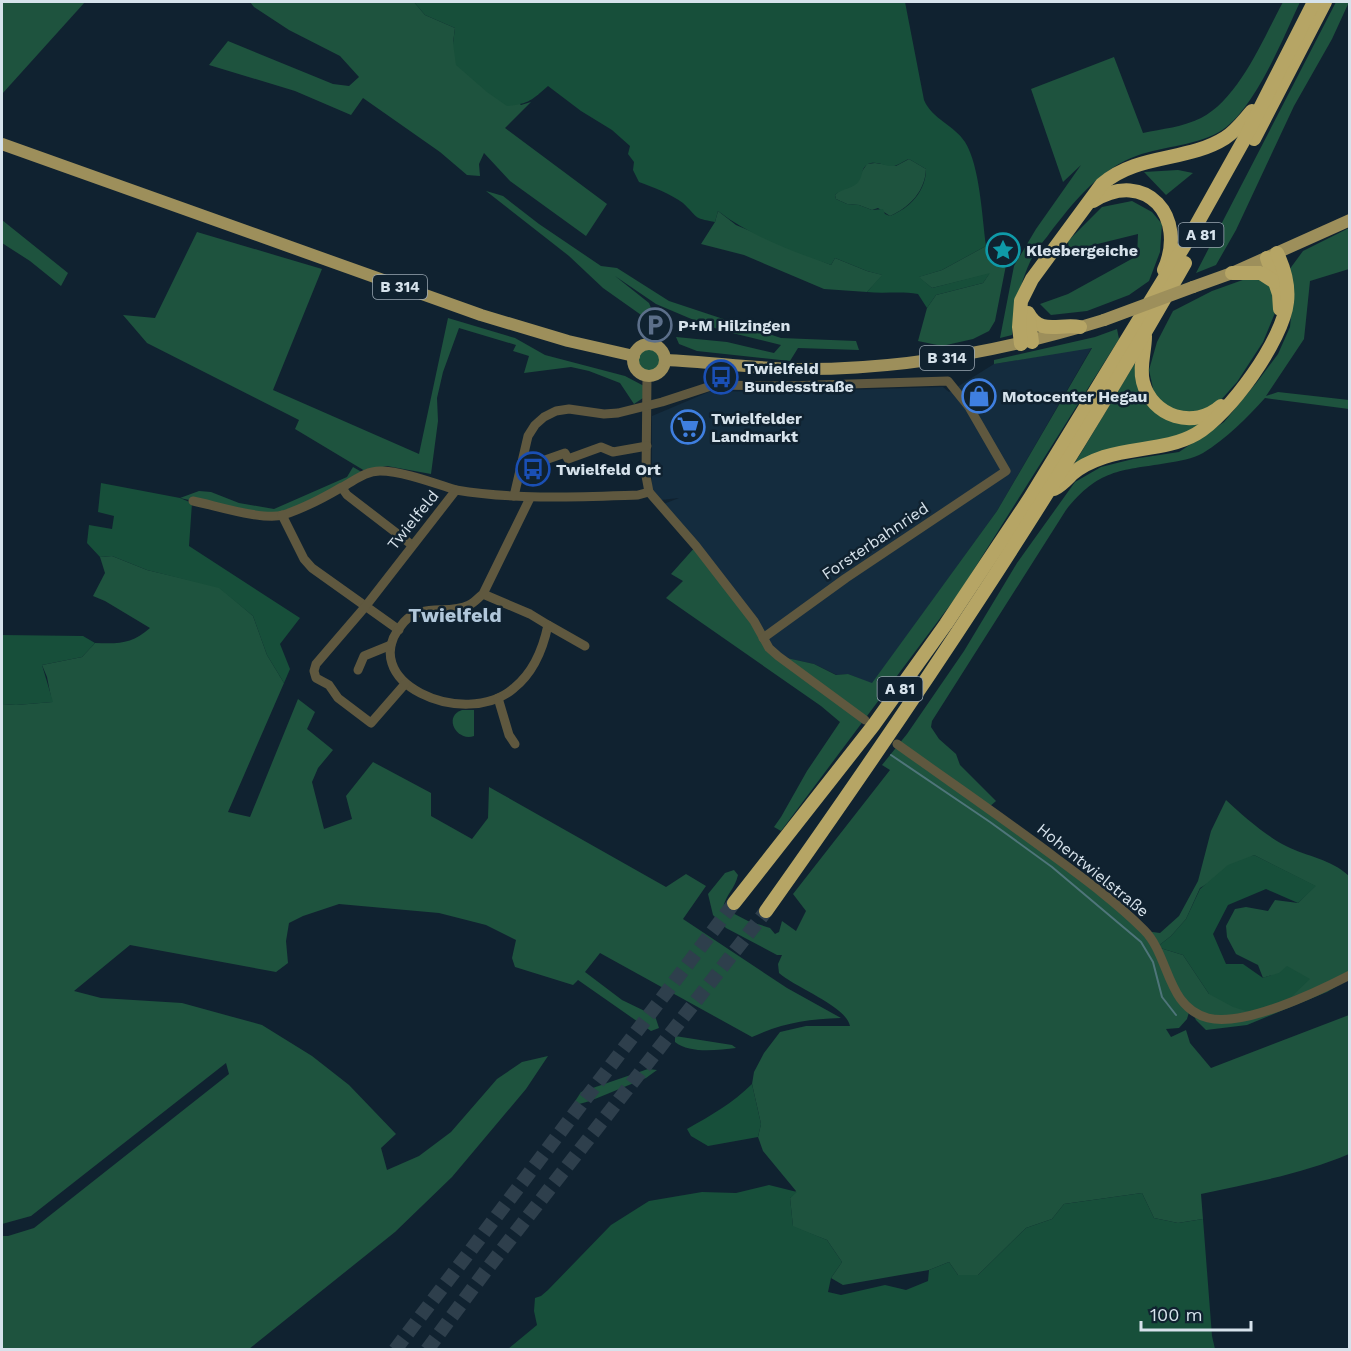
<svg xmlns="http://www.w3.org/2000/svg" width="1351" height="1351" font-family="'Work Sans',sans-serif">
<rect width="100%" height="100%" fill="#102230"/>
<polygon fill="#142c3e" points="1092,347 997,511 872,684 848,674 837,675 814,664 778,656 661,505 679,498 661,500 652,490 652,416 711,391 778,392 943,387 949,392 994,364"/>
<g fill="#1e533e" fill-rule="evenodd">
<polygon points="2,2 85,2 2,94"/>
<polygon points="250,2 414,2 425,15 455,28 453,43 521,105 531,102 505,128 607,204 586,236 510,181 484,153 479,164 480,176 467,175 440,152 363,98 351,115 295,91 209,65 228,41 333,84 349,86 359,77 340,56 289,30 254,7"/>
<path d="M1283,2H1300C1283,38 1254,112 1219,132C1192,147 1159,146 1131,158C1096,173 1072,204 1049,234C1044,241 1037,248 1033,256C1021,278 1014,311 1012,335L1000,338L1014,266L1036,229L1081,165L1063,182L1031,89L1114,57L1143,133C1162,129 1183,127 1201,118C1239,99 1264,37 1283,2Z"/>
<polygon points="1336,2 1349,2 1332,39 1294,106 1236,230 1216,265 1196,273"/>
<path d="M909,159L926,169C925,191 910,207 890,216L878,208L872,210L859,205L847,204L836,199L835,195L840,190L852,186L867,164L875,163L896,166Z"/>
<polygon points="1178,170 1193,173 1166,195 1144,172"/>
<polygon points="486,191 503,196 539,224 601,266 617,268 669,301 781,338 856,341 859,350 798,348 790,361 697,351 679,344 676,337 727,342 774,353 781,345 720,330 689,318 656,304 615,276 649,303 654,315 644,317 603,288 569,256"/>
<polygon points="1132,201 1152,212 1162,224 1160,252 1149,281 1129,295 1087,311 1051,315 1040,304 1068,294 1137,256 1138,234 1069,251 1068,241 1102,207"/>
<polygon points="718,211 736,225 831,265 835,258 867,271 883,275 867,292 824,289 744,255 701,244 715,222"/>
<polygon points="2,220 68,273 61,286 30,261 2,243"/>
<path d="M1349,228V269L1310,281L1304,339L1266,396L1278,392L1349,400V409L1265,398C1247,418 1226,439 1203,453C1193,459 1179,461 1167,463C1119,471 1099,469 1066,510L932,721L931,727L939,739L956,754L960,765L996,801L988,808L1145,931L1160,933L1179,916L1198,881L1211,831L1226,800C1242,815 1266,836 1286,846C1308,857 1331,859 1349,876V979L1327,992L1247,1025L1206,1030L1196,1020L1190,1009L1187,1019L1179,1028L1166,1029L1171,1037L1186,1030L1190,1043L1211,1068L1349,1015V1154C1302,1174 1251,1183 1201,1194L1203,1219L1178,1223L1154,1218L1142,1193L1064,1204L1052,1219L1026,1228L978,1275H958L949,1262L929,1270L843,1285L831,1278L842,1262L827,1240L793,1227L790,1198L796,1191L763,1151L758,1137L761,1124L752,1084L754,1072L764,1053L780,1032L806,1026H850C846,1006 796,988 779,973L778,964L782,955H777L726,928L713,915L708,894L725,873L734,870L738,875C735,889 726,894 723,908L748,921L770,928L775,934L779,932L782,921L796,931L806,911L793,894L890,770L882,765L907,734L964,651L1017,563L1075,482L1101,467L1133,459L1179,452L1224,422L1257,382L1278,354L1290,327L1293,296L1289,270L1303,251ZM1254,855L1315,886L1298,903L1275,900L1268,911L1246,907L1235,909L1226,926L1227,937L1236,954L1258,965L1263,978L1279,973L1209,994L1183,955L1157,947L1171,936L1186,919L1200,888Z"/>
<polygon points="197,232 322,269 273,390 419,454 448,318 515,338 545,355 625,376 644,386 643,398 634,404 620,383 589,371 571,367 524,373 529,356 513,351 516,345 459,328 443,372 437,398 438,421 431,474 387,466 365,471 295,429 299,420 147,343 123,315 155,318"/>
<polygon points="986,246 993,248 1007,260 995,321 989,331 973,339 942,346 918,341 927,308 936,295 983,283 989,274 932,288 918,277 942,270"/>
<polygon points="1251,277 1263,279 1271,286 1275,313 1263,342 1237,382 1220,401 1195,415 1169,411 1154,393 1149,370 1157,342 1173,311 1212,291"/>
<polygon points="1117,329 1119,339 959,593 781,831 774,827 781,817 807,771 840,722 821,706 666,598 683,581 671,574 696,546 778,656 814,664 836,675 848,674 872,683 997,511 1092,348 994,364 994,360 1095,337"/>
<circle cx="650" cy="359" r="12"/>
<polygon points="1135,363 1156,412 1209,418 1182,436 1073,466"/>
<polygon points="353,467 365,474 282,515 248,513 180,498 199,491 211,492 239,503 274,509 347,477"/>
<path d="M112,556L147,570L219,587L253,616L267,655L284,683L228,812L250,817L298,699L315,712L307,729L333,750L318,768L312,782L324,829L352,819L346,796L373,762L431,793V816L472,839L488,818L489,787L666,887L686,874L706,886L683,919L787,988L841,1018C807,1019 783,1023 752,1037L600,953L585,972L622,1000L655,1016L659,1028L651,1031L578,980L573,985L515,967L512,958L516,940L486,925L439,913L339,904L303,916L289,923L286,941L288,963L276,972L130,945L74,991L101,998L182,1003L262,1025L312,1056L349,1085L396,1134L381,1148L387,1170L419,1156L451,1132L497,1079L522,1062L548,1056L526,1089L452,1177L395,1232L249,1349H2V1236H8L34,1228L229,1074L226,1063L31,1216L2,1224V704L16,705L52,702L47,677L42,665L82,657L95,643C119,644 132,644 150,628L105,601L93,596L105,573L100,557Z"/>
<path d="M462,710H474V736C456,742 443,716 462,710Z"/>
<path d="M675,1036L732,1045L736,1048C718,1050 690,1054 675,1042Z"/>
<polygon points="648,1069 657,1070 646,1078 590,1101 572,1106 581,1092"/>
</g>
<g fill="#174f3a" fill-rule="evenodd">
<path d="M414,2H905L924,100C932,119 954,125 965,142C980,166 982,217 986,246L942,270L919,277L932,288L990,273L983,283L936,295L927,308L918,294C901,291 884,294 867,292L882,275L867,271L835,258L831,265C792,251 752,237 718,211L715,222C692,218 698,217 683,203C671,194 653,187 639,182L633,170L634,162L628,154L630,146L612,130L581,111L548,86C532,100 529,104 507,106L487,92L456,65L453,43L455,28L425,15ZM909,159L926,169C926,191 910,208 890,216L885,214L883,209L872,210L859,205L847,204L836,199L835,195C842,188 854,189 859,181C863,175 861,168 868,164C876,160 884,166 891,166C897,167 903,161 909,159Z"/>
<polygon points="101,483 180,498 192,503 189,546 300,618 280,644 290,669 284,683 267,655 253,616 219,588 147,570 112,556 100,557 87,543 89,525 112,529 114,516 98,512"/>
<polygon points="2,635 83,636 95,643 82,657 42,665 53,702 16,705 2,704"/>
<polygon points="1254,855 1316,886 1298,903 1266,889 1228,905 1213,934 1226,964 1243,964 1263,978 1279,973 1287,966 1310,979 1284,1004 1256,1014 1233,1007 1209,994 1183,955 1157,947 1171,936 1186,919 1200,889 1228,865"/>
<path d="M752,1084L761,1124L758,1137L708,1146L691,1136L687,1129C710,1116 733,1103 752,1084Z"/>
<polygon points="769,1185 797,1192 790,1198 793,1226 827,1240 842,1262 831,1278 828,1292 841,1295 885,1285 906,1290 928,1281 929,1270 949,1262 958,1275 978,1275 1026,1228 1052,1219 1064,1204 1142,1193 1154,1218 1178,1223 1203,1219 1212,1336 1215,1349 508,1349 537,1325 534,1311 535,1298 541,1296 548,1290 611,1225 649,1201 702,1192 736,1193"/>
</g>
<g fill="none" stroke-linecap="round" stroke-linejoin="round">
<polyline stroke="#4f757a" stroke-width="2" points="891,755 990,822 1052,867 1141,942 1153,962 1162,997 1176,1015"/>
<g stroke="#2e3f4c" stroke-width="14" stroke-dasharray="14 7" stroke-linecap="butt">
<polyline points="395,1350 734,903"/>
<polyline points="427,1350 487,1269 766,911"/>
</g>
<g stroke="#5f583f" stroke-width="9">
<polyline points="647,375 646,476 649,492 696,546 754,621 769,648 778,656 865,720"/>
<polyline points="528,466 565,453 568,459 601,447 613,452 647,446"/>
<polyline points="342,488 347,495 412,545"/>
<polyline points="514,496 528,436 535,425 544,417 556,411 569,409 604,414 618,413 662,402 714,385 785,386 948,381 969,407 1006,471 846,578 763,638"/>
<path d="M193,501C214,505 263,521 283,515C302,509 325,497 342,487C354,481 365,471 380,471C402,471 434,483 456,490"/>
<polyline points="282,515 304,559 312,568 399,630"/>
<path d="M483,594C479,597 474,603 469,605C448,615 421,603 404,622C351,681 465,731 514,688C534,672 543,649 548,625L530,614L483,594L530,498"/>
<polyline points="548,625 585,646"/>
<polyline points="358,670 364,656 391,645"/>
<path d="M405,684L371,723L338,698L329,685L316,678L314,671L316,664L365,607L456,490C516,500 577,497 638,495L649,492"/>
<polyline points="498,698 509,735 515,744"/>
<path d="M897,744C950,782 1004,819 1056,858C1086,880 1117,903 1144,930C1170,956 1166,1007 1208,1018C1244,1027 1317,992 1350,975"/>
</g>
<g stroke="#9d8f5b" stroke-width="12">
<polyline points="2,144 481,315 568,341 634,356"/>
<polyline points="1193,287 1232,273 1350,220"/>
<circle cx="649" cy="360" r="16"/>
<path d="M665,360C710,362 753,368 798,369C903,370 1004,351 1104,320"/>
</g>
<g stroke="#b6a565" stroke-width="14">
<polyline points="1254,139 1325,2"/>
<path d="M1093,201C1146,168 1188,217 1164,270"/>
<polyline points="1267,258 1279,294 1280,309"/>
<polyline points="1232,273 1261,273 1275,282"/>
<path d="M1028,313C1040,336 1060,323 1080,327"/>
<polyline points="1028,314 1032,342"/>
<path d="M1145,336C1145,352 1139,367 1143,382C1152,417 1194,430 1221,406"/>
<path d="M1021,344L1019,327L1021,301L1032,279L1102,184C1138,153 1187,162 1225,138C1236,131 1243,121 1252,111"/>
<path d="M1054,489C1062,485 1066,480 1072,474C1081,466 1092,461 1104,457C1134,447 1168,450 1196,434C1229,415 1283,340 1287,302C1289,285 1284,268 1277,253"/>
<polyline points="734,903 873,726 946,624 1030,498 1189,238 1245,138 1314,2"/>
<path d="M766,911C915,701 1058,487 1185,263"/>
</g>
<polyline stroke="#9d8f5b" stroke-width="12" points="1104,320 1193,287"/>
</g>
<defs>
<symbol id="sight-ring" viewBox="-11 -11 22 22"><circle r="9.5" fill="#102230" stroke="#0f9aa8" stroke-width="1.5"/><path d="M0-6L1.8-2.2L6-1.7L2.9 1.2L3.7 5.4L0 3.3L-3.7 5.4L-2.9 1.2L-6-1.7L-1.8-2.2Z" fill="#0f9aa8"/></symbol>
<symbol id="parking-ring" viewBox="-11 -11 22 22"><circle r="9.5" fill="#102230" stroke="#5c6f8a" stroke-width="1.5"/><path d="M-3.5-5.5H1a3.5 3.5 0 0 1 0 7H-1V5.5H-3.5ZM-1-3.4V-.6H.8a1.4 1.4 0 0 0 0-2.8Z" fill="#5c6f8a"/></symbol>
<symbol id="bus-ring" viewBox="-11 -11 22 22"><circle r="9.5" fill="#102230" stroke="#1a4fb4" stroke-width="1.5"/><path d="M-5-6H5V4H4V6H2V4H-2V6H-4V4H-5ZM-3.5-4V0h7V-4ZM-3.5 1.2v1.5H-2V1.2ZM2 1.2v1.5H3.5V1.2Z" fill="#1a4fb4"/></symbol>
<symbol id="shop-ring" viewBox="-11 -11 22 22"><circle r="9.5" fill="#102230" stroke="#3f7fe0" stroke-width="1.5"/><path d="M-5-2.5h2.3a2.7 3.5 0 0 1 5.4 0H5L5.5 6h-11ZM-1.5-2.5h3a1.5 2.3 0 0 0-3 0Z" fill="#3f7fe0"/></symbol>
<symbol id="supermarket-ring" viewBox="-11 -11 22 22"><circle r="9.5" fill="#102230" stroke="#3f7fe0" stroke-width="1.5"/><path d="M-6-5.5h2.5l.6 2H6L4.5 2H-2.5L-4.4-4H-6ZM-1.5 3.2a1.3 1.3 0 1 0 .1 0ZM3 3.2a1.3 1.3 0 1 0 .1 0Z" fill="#3f7fe0"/></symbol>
</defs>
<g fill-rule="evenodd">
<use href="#sight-ring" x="984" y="231" width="38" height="38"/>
<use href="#parking-ring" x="636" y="306" width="38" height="38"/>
<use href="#bus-ring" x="702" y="358" width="38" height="38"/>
<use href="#shop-ring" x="960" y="377" width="38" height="38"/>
<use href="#supermarket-ring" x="669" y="408" width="38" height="38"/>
<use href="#bus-ring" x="514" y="450" width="38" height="38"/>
</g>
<g text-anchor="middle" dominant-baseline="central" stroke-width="5" stroke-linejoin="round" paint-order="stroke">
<g fill="#102230" stroke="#9ba8b3" stroke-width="1.5">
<rect x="1178.5" y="223" width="45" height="24" rx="4.5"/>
<rect x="373" y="275" width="54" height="24" rx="4.5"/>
<rect x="920" y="346" width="54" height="24" rx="4.5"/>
<rect x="877.5" y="677" width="45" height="24" rx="4.5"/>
</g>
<g font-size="15" font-weight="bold" fill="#d6e2eb">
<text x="1201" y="235">A 81</text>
<text x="400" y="287">B 314</text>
<text x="947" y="358">B 314</text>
<text x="900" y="689">A 81</text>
</g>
<g font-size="16" font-weight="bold" fill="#d6e2eb" stroke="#102230" text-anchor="start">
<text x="1026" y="250">Kleebergeiche</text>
<text x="678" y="325">P+M Hilzingen</text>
<text x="744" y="368">Twielfeld<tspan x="744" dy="18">Bundesstraße</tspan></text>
<text x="1002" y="396">Motocenter Hegau</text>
<text x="711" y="418">Twielfelder<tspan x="711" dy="18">Landmarkt</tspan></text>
<text x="556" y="469">Twielfeld Ort</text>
</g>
<g font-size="16" fill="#d6e2eb" stroke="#102230">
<text transform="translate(413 520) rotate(-51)">Twielfeld</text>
<text transform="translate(875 541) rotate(-34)">Forsterbahnried</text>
<text transform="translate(1093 870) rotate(39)">Hohentwielstraße</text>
</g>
<g font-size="20" font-weight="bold" fill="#b1c7da" stroke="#102230">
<text x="455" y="615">Twielfeld</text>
</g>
</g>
<rect width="1351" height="1351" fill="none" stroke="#d6e2eb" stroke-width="6"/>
<path d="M1141 1321v9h110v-9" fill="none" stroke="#d6e2eb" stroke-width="3"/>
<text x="1150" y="1321" font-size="18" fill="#d6e2eb" stroke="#102230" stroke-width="4.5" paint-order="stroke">100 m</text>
</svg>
